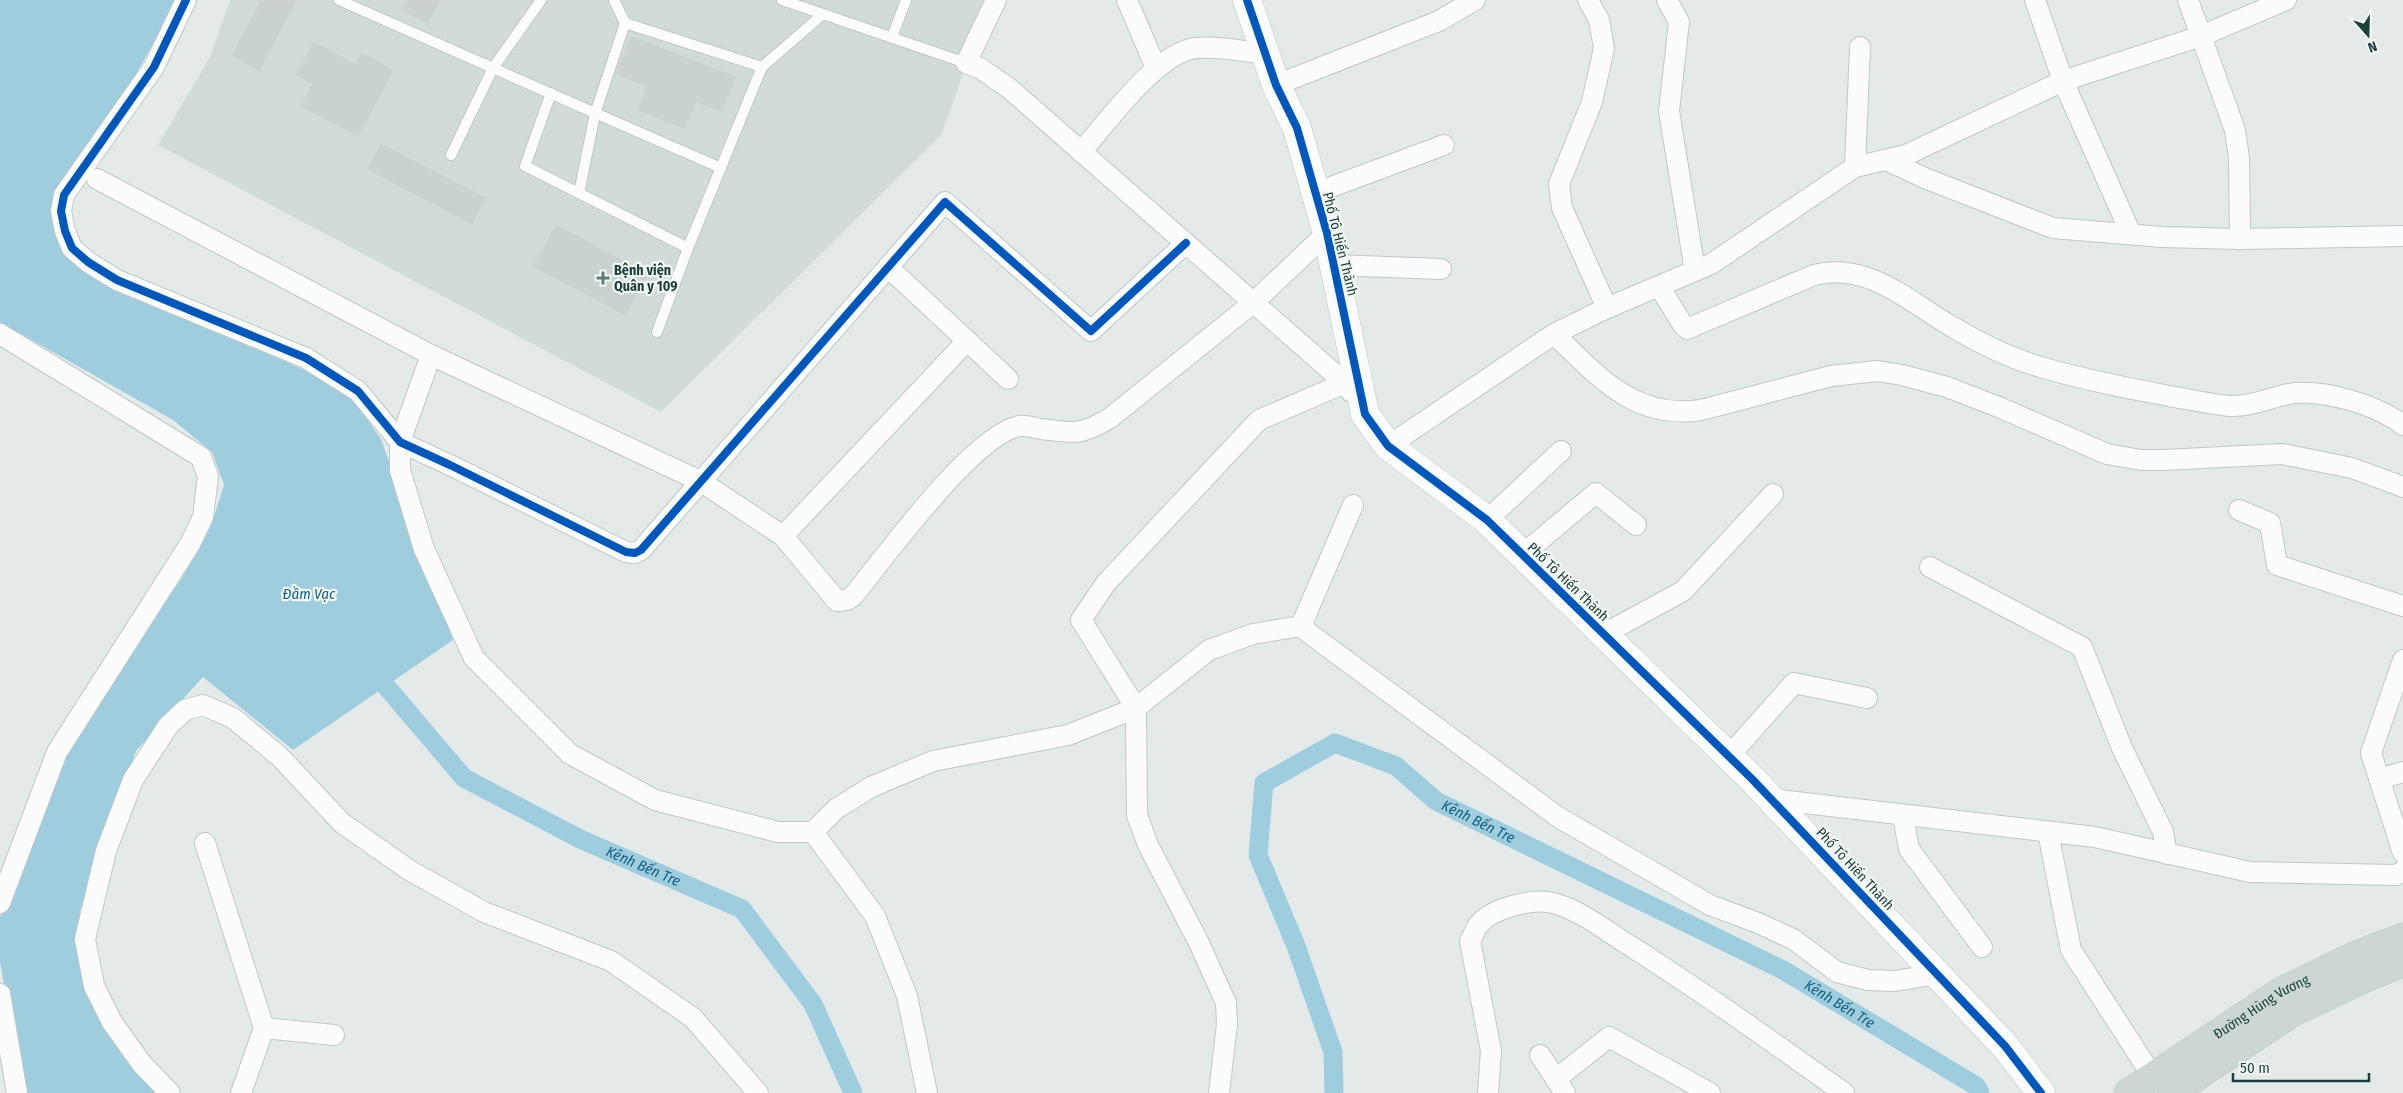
<svg xmlns="http://www.w3.org/2000/svg" width="2403" height="1093" font-family="'Fira Sans Condensed',sans-serif">
<rect width="100%" height="100%" fill="#e4eae9"/>
<polygon fill="#d1dcd9" points="230,0 990,0 941,135 661,412 158,145 210,57"/>
<polygon fill="#a0cdde" points="0,0 176,0 163,26 54,220 59,247 104,285 218,331 304,370 350,395 381,439 453,640 293,750 203,677 136,751 80,910 84,984 160,1093 22,1093 0,961 0,917 36,824 80,725 182,578 211,526 224,485 212,452 173,420 0,322"/>
<g fill="none" stroke-linecap="round" stroke-linejoin="round">
<g stroke="#a0cdde" stroke-width="19">
<path id="s1" d="M385,685L464,778L580,839L742,909L813,1004L853,1093"/>
<path id="s2" d="M1334,1093L1333,1052L1296,946L1258,855L1264,783L1335,743L1396,766L1436,801L1783,970L1976,1086L1980,1093"/>
</g>
</g>
<g fill="#cad2d0" stroke="#cdd3d2">
<polygon points="262,0 297,0 259,70 232,55"/>
<polygon points="407,0 440,0 428,23 402,11"/>
<polygon points="631,36 736,77 722,112 696,102 685,129 638,110 647,86 616,74"/>
<polygon points="314,42 356,65 362,53 394,70 358,136 301,106 313,84 296,75"/>
<polygon points="381,144 486,198 472,224 367,169"/>
<polygon points="556,225 648,274 625,315 533,266"/>
</g>
<g fill="none" stroke-linecap="round" stroke-linejoin="round">
<defs>
<g id="lane">
<path d="M339,0C467,56 593,113 721,168"/>
<polyline points="614,0 625,23 762,67"/>
<polyline points="782,0 966,63"/>
<polyline points="892,37 906,0"/>
<polyline points="551,93 525,166 688,248"/>
<polyline points="451,155 493,68 541,0"/>
<polyline points="579,193 595,114 625,23"/>
<polyline points="657,332 688,248 762,67 823,14"/>
</g>
<g id="street">
<polyline points="186,0 154,67 64,195 61,211 65,231 72,248 88,262 117,280 306,358 358,391 400,442 450,465 626,552 635,553 641,550 945,202 1091,331 1186,243"/>
<polyline points="996,0 966,63 980,68 1010,89 1345,383 1351,392"/>
<polyline points="1127,0 1156,68"/>
<polyline points="1588,0 1599,20 1604,48 1592,102 1559,184 1562,208 1607,308"/>
<polyline points="1667,0 1679,22 1669,111 1695,271"/>
<polyline points="2035,0 2063,81 2131,234"/>
<polyline points="2188,0 2235,130 2239,158 2240,239"/>
<polyline points="1276,85 1439,21 1475,0"/>
<path d="M1081,152C1107,123 1157,52 1196,48C1218,46 1243,51 1265,54"/>
<polyline points="1886,160 1927,179 2053,228 2162,237 2240,239 2403,236"/>
<polyline points="1855,167 1860,47"/>
<path d="M97,179L431,355L700,481L783,536L837,601L847,600L853,596C886,556 972,436 1019,426C1025,425 1035,428 1041,429C1075,433 1080,436 1110,418L1253,303L1327,233"/>
<polyline points="1315,193 1444,145"/>
<polyline points="1334,265 1441,269"/>
<polyline points="888,267 1008,379"/>
<path d="M1659,286L1683,325L1687,329L1814,275C1867,261 1908,301 1951,326C1979,343 2012,359 2044,368C2085,380 2127,388 2169,396C2189,399 2209,404 2229,406C2250,407 2269,398 2288,394C2322,388 2377,405 2403,425"/>
<polyline points="0,334 201,457 208,476 203,517 190,544 57,752 0,903"/>
<path d="M1554,334C1598,376 1634,420 1701,410L1831,376L1877,371L1902,375L1947,387L2001,408L2107,454L2141,460H2164L2282,454L2352,468L2403,487"/>
<polyline points="431,355 400,442 400,470 424,549 474,658 570,754 655,800 778,832 813,832 836,809 871,787 933,761 1068,735 1136,708 1209,650 1253,634 1301,626"/>
<polyline points="1388,446 1554,334 1607,308 1711,264 1855,167 1906,155 2063,81 2201,36 2286,0"/>
<polyline points="1353,505 1301,626 1310,634 1558,817 1710,905 1758,923 1793,939 1837,972 1868,980 1895,981 1937,974"/>
<polyline points="2239,510 2270,523 2277,565 2403,606"/>
<polyline points="1487,520 1561,451"/>
<polyline points="783,536 967,341"/>
<polyline points="1522,555 1596,493 1636,525"/>
<polyline points="1930,567 2082,647 2122,748 2163,832 2167,854"/>
<polyline points="1604,634 1683,591 1773,494"/>
<polyline points="2403,660 2371,753 2403,853"/>
<polyline points="1729,756 1794,683 1867,698"/>
<polyline points="2379,779 2403,772"/>
<polyline points="1771,799 2095,837 2250,872 2396,875 2403,871"/>
<polyline points="1903,816 1909,849 1982,947"/>
<polyline points="813,832 875,916 907,996 927,1093"/>
<polyline points="2048,832 2071,950 2153,1077"/>
<polyline points="205,843 264,1028 241,1093"/>
<polyline points="0,994 17,1093"/>
<polyline points="264,1028 334,1035"/>
<polyline points="1540,1055 1565,1093"/>
<polyline points="1556,1079 1609,1037 1710,1093"/>
<polyline points="170,1093 142,1064 112,1022 94,986 85,939 106,851 133,780 168,726 185,710 203,705 233,718 279,756 342,823 409,870 484,912 611,961 693,1018 758,1093"/>
<polyline points="1219,1093 1227,1024 1226,1003 1199,943 1148,845 1137,815 1136,708 1081,620 1106,583 1259,420 1345,383"/>
<path d="M1488,1093L1491,1051L1470,941C1473,936 1475,929 1479,924C1493,908 1532,898 1553,903C1581,910 1607,932 1632,947C1704,993 1774,1043 1844,1093"/>
</g>
<polyline id="secondary" points="1247,0 1276,85 1297,128 1327,233 1365,414 1388,446 1487,520 1752,779 2005,1046 2041,1093"/>
<g id="primary">
<path id="s3" d="M2128,1093L2280,992L2354,956L2403,937"/>
<polyline points="2172,1093 2292,1013 2363,979 2403,963"/>
</g>
</defs>
<use href="#lane" stroke="#c1c7c6" stroke-width="12"/>
<use href="#street" stroke="#c1c7c6" stroke-width="22"/>
<use href="#secondary" stroke="#bfc8c6" stroke-width="29"/>
<use href="#primary" stroke="#bcc7c5" stroke-width="29"/>
<use href="#lane" stroke="#fbfcfc" stroke-width="10"/>
<use href="#street" stroke="#fbfcfc" stroke-width="20"/>
<use href="#secondary" stroke="#fbfcfc" stroke-width="28"/>
<use href="#primary" stroke="#ccd6d5" stroke-width="28"/>
<defs>
<g id="cycleway">
<polyline points="186,0 154,67 64,195 61,211 65,231 72,248 88,262 117,280 306,358 358,391 400,442 450,465 626,552 635,553 641,550 945,202 1091,331 1186,243"/>
<polyline points="1247,0 1276,85 1297,128 1327,233 1365,414 1388,446 1487,520 1752,779 2005,1046 2041,1093"/>
</g>
</defs>
<use href="#cycleway" stroke="#f2f9f7" stroke-width="11"/>
<use href="#cycleway" stroke="#0057b8" stroke-width="8"/>
</g>
<path fill="#647c79" stroke="#f2f9f7" stroke-width="2" d="M600.5 270.5h5v5h5v5h-5v5h-5v-5h-5v-5h5z"/>
<g text-anchor="middle" dominant-baseline="central" stroke-width="4.5" stroke-linejoin="round" paint-order="stroke">
<g font-size="14" fill="#1f403c" stroke="#f2f9f7">
<text transform="translate(1340 244) rotate(76)">Phố Tô Hiến Thành</text>
<text transform="translate(1568 582) rotate(44)">Phố Tô Hiến Thành</text>
<text transform="translate(1855 869) rotate(47)">Phố Tô Hiến Thành</text>
<text stroke="none"><textPath href="#s3" startOffset="159">Đường Hùng Vương</textPath></text>
</g>
<g font-size="14" font-weight="bold" fill="#1f403c" stroke="#f2f9f7" text-anchor="start">
<text x="614" y="270">Bệnh viện<tspan x="614" dy="16">Quân y 109</tspan></text>
</g>
<g font-size="15" font-style="italic" fill="#126183" stroke="#f2f9f7">
<text x="309" y="594">Đầm Vạc</text>
<text stroke="none"><textPath href="#s2" startOffset="571">Kênh Bến Tre</textPath></text>
<text stroke="none"><textPath href="#s1" startOffset="322">Kênh Bến Tre</textPath></text>
<text stroke="none"><textPath href="#s2" startOffset="976">Kênh Bến Tre</textPath></text>
</g>
</g>
<g transform="translate(2368 35) rotate(160)" stroke="#f2f9f7" stroke-width="4" paint-order="stroke">
<path d="M0-4L9 19L0 12L-9 19Z" fill="#1f403c"/>
<text y="-8" font-size="14" font-weight="bold" text-anchor="middle" fill="#1f403c">N</text>
</g>
<path d="M2233 1073v8h136v-8" fill="none" stroke="#1f403c" stroke-width="2.5"/>
<text x="2240" y="1073" font-size="15" fill="#1f403c" stroke="#f2f9f7" stroke-width="4" paint-order="stroke">50 m</text>
</svg>
